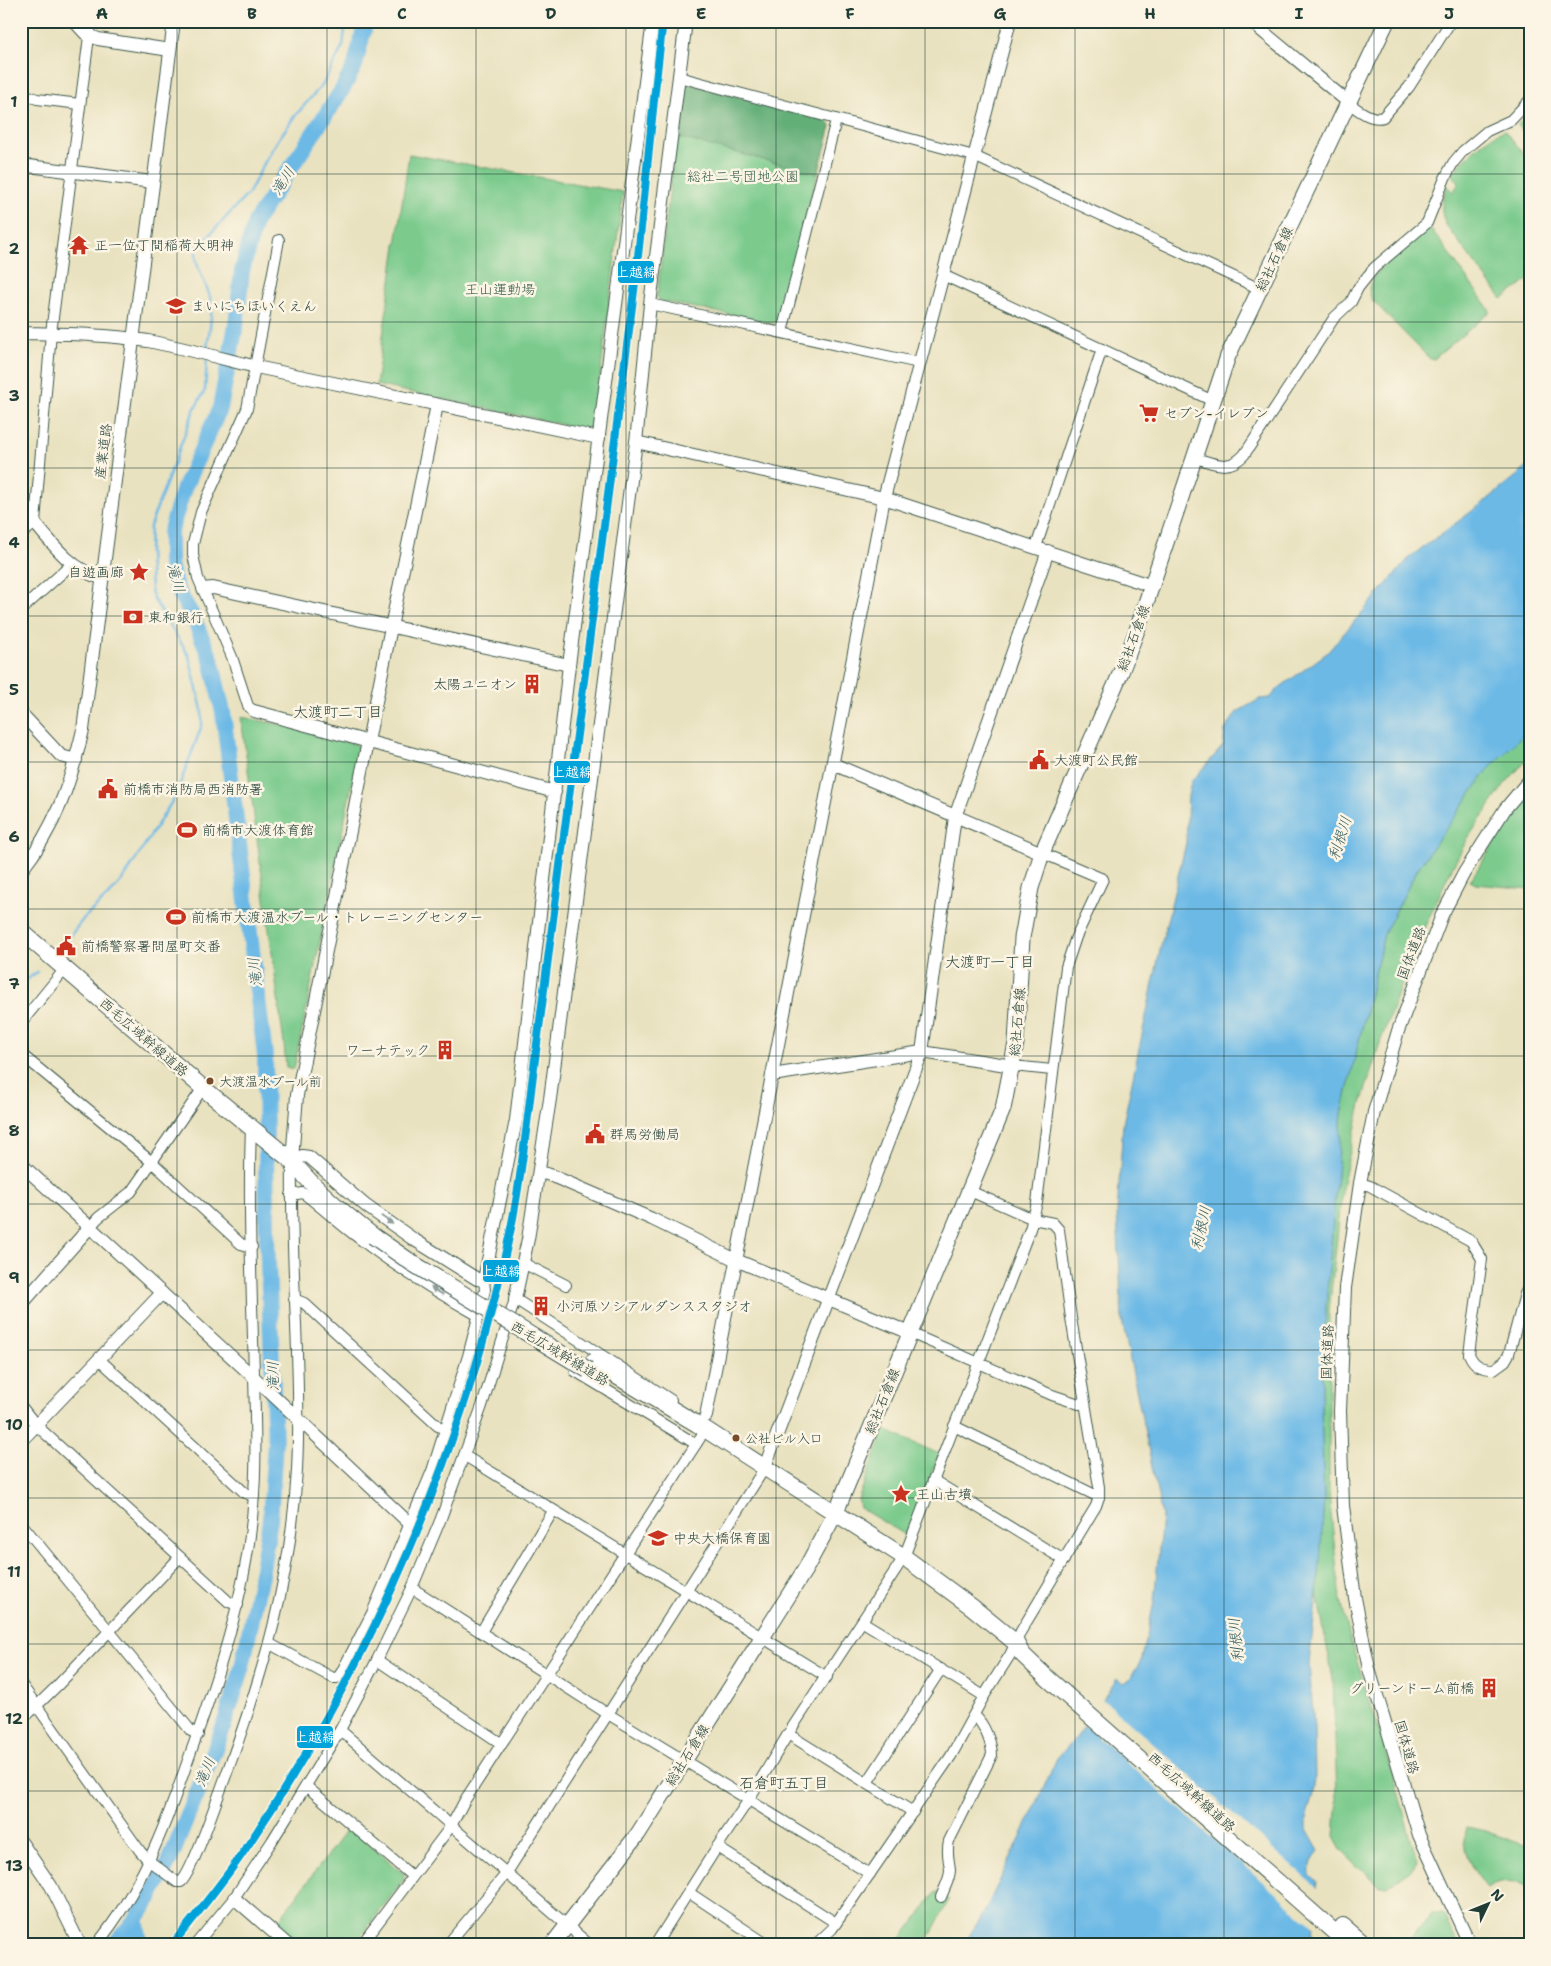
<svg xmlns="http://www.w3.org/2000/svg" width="1551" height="1966" font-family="'Shantell Sans','Klee One',sans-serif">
<rect width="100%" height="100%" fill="#fcf5e5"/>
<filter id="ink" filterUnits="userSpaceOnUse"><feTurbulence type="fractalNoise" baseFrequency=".02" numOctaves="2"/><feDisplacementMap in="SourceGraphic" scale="10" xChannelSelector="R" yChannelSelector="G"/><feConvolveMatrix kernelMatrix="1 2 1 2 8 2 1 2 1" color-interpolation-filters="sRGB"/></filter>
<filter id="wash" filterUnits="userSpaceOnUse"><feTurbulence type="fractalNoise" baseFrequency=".0096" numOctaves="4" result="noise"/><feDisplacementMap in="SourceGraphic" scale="20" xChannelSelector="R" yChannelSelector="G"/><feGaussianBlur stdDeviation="1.12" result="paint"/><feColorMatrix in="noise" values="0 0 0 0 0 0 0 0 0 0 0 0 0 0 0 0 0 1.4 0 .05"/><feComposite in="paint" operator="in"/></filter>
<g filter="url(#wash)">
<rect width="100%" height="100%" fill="#e9e2c0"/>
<g fill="#7bcb8d" stroke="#4d8460">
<polygon points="682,86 831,126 777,321 772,323 660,301 657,297"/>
<polygon points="1530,112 1530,140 1518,125"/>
<path d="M1504,130L1530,161V279L1502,299L1446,225C1439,210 1442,201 1447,186L1453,192L1459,183L1452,174C1470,153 1480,142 1504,130Z"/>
<polygon points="409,154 623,192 594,426 588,430 376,385"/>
<path d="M1428,229L1432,230L1489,309L1490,312L1434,359H1430L1373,301C1369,294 1368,289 1371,282C1377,267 1414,238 1428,229Z"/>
<polygon points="241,717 282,725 356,744 359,749 294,1069 286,1067 284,1044"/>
<polygon points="1530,728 1530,756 1504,785 1468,838 1449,874 1414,950 1381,1040 1361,1104 1343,1182 1329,1311 1329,1493 1339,1591 1351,1643 1393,1773 1417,1861 1410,1871 1397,1880 1387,1886 1380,1886 1357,1866 1342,1851 1334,1836 1337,1798 1333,1679 1317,1594 1324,1497 1321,1406 1326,1306 1342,1113 1384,934 1418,868 1487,771"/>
<polygon points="1530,793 1530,889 1476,884 1470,881 1499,835"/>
<polygon points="885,1430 939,1454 908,1537 860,1508 858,1499"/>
<path d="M1466,1827L1482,1830L1530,1847L1529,1887C1514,1880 1501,1879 1487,1888C1473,1871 1459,1849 1466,1827Z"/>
<polygon points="351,1828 403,1873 404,1879 354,1945 301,1945 279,1927 278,1921 347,1829"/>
<polygon points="936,1892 949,1900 925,1945 897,1945"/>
<polygon points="1431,1914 1443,1914 1459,1945 1405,1945"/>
</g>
<polygon fill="#64af78" stroke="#427656" points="686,83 827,120 831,126 818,174 676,137 682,86"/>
<path fill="#6cb9e6" stroke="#467b8d" d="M1530,465V728L1487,771L1418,868L1384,934L1342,1113L1326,1306L1321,1406L1324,1497L1320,1565L1309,1664L1314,1727L1315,1780L1312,1798L1306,1820V1828L1319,1851C1312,1859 1310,1864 1311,1874L1318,1881L1311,1945H1283L1272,1942L1262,1945H963L984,1913L1035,1807L1057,1758L1076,1738L1117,1679L1123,1683L1130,1679L1142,1659L1154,1602L1162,1516L1122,1320L1117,1213L1123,1124L1161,946L1186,843L1188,796L1191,782L1223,746L1225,730L1237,712L1260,699L1270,698L1279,688L1327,653L1410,557L1487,500Z"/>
<polygon fill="#e9e2c0" points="1101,1698 1320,1890 1315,1928 1083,1724"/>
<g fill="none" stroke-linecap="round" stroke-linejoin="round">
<g stroke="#6cb9e6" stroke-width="2.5">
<path d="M207,352C208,333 214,315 210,297C206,281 192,263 197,248L249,193L262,167L278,140L294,117L323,84L343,46L346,21"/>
<polyline points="64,944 84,918 112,892 126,875 176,795 202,725 202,710 189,656 153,598 151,589 149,552 150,526 194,410 205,390 207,360"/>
<polyline points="21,984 37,972"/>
</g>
<g stroke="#6cb9e6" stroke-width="16">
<polyline points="136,1919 139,1936 137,1945"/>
<polyline points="114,1945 136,1919 150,1898 170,1860 222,1731 241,1672 261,1575 270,1520 275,1442 267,1237 265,1056 223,712 211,659 192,615 176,588 170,564 170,533 184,488 220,408 236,325 242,271 255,222 342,90 355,65 366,21"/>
</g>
</g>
</g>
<g filter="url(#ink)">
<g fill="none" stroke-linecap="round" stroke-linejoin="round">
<defs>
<g id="minor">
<polyline points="679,77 974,156 1260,289"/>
<polyline points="21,93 37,99 80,104"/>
<path d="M1348,102C1356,109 1372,121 1383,117L1409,87L1451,21"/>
<polyline points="943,275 1213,401"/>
<polyline points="650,304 919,363"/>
<polyline points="782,332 836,120"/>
<path d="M1195,458C1214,463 1228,472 1244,455L1334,318L1351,302L1358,288L1374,268L1427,223L1445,178L1453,163L1463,151L1487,131L1511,120L1530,100"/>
<polyline points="35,522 51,333 91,21"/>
<polyline points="1036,547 1102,349"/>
<polyline points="21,610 72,564"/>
<polyline points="254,711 248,706 232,657 198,578 193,555 193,544 201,512 247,409 279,240"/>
<polyline points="21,1023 65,969"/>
<polyline points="21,1054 153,1163 241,1244 252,1247"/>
<polyline points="1013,1066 1052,1070"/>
<path d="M1360,1183L1370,1186L1471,1241L1482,1259L1469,1354C1474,1366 1482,1369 1494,1369L1505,1361L1509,1354L1525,1294L1530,1285"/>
<path d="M291,1195L303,1193C323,1208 340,1225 360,1239C397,1268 438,1293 479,1316"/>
<polyline points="90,1227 98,1218 131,1192 203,1088"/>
<polyline points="523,1263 566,1285"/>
<polyline points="294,1299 304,1303 438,1426 445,1429"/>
<polyline points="910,1333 1052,1395 1079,1404 1084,1403"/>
<polyline points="100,1360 245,1493 254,1496"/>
<polyline points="575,1371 696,1444"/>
<polyline points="21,1406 36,1425 229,1602 238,1605"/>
<polyline points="954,1426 1099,1497"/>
<polyline points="465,1456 827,1677"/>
<polyline points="933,1480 1064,1560"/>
<polyline points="21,1523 191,1731 198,1735"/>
<polyline points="412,1588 608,1714 870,1874"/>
<polyline points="863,1622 984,1696"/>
<polyline points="481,1632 553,1511"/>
<polyline points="270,1644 333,1678 337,1678 341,1673 372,1613 432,1471 468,1356 485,1290 484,1280"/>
<polyline points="377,1660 502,1744"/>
<path d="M21,1684L140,1851L148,1860L177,1882H181C187,1876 190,1867 194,1859C206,1832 215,1805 225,1778C263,1675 291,1580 297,1470C302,1367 290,1264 292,1161"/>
<polyline points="21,1721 57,1686 180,1557"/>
<polyline points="340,1730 590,1945"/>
<polyline points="788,1734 913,1812"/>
<polyline points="867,1783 941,1669"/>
<polyline points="306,1786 412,1876"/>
<polyline points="717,1847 836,1923"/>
<polyline points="688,1892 768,1945"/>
<path d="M941,1897C944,1889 950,1879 950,1870C949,1859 946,1852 949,1841L992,1755C992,1743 984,1724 975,1716"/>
<path d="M96,1945C140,1892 165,1827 187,1763C217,1679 246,1597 253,1507C257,1463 255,1419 254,1375C252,1293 248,1210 251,1127"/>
<polyline points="195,1945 234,1898 272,1841 340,1730 377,1660 412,1588 440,1521 482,1406 515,1299 671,1400"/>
<polyline points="361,1945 451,1826 465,1800 700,1438"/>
<polyline points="447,1945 506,1874 764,1469"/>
<polyline points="655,1945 717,1847 748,1801 788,1734 904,1557 1030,1229 1037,1203 1066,967 1076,937 1103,879 1042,853"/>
<polyline points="815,1945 832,1929 951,1756 984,1696 1010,1655 1021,1631 1096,1506 1099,1497 1099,1487 1071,1318 1059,1230 1053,1223 1033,1219 970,1191"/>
</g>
<g id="tertiary">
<polyline points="74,21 85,33 98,39 170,50"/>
<polyline points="1250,21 1348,102"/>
<polyline points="21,165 152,182"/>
<path d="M21,333C63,334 106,334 148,341C184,348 220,358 256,367L599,438"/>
<polyline points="437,405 391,627 297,1095 292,1161 302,1156 309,1157 366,1206 413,1239 477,1279 484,1280 516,1120 569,665 653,21"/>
<polyline points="636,442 884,498 1152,586"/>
<path d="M21,507C45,533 67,570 102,578"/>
<polyline points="21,533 35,522"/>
<polyline points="203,589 213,588 569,665"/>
<polyline points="254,711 555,792"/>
<polyline points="21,713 61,756 76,760"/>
<polyline points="833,764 1042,853"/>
<path d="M21,871C56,827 70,784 83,730L174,21"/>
<polyline points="772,1075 922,1052 1013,1066"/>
<polyline points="21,1164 259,1382 409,1523"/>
<polyline points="540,1172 550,1175 652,1219 736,1260 910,1333"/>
<polyline points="515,1299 528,1239 550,1099 636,442 650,304 686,21"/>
<polyline points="21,1305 90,1227"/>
<polyline points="706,1416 884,498 1010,21"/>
<polyline points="21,1441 162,1293"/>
<polyline points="764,1469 922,1052 955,817 1048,551"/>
<polyline points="21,1842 51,1886 80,1945"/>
<polyline points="234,1898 288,1945"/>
<polyline points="1470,1945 1419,1835 1369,1669 1355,1598 1343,1506 1340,1411 1345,1288 1360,1183 1374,1112 1398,1031 1442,915 1464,873 1505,809 1530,779"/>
</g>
<polyline id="secondary" points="552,1945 638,1834 806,1568 836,1512 1003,1109 1016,1043 1022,938 1031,888 1042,853 1121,672 1137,630 1228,356 1387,21"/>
<g id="primary">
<path d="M21,931L203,1088L292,1161C314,1189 344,1213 373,1236"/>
<polyline points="593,1362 697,1424 904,1557 972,1607 1016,1643 1022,1654 1045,1676 1349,1945"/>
<polyline points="1343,1926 1365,1945"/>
</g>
</defs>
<use href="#minor" stroke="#3d5649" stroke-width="12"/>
<use href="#tertiary" stroke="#3d5649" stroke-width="14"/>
<use href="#secondary" stroke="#3d5649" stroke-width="17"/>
<use href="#primary" stroke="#3d5649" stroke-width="18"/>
<use href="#minor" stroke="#fff" stroke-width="10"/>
<use href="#tertiary" stroke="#fff" stroke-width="12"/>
<use href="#secondary" stroke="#fff" stroke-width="15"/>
<use href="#primary" stroke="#fff" stroke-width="16"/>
<defs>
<polyline id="primary-bridge" points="373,1236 412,1263 588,1370"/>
</defs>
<use href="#primary-bridge" stroke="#3d5649" stroke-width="18" stroke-linecap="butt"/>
<use href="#primary-bridge" stroke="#fff" stroke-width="16"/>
<defs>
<path id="rail-1" d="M172,1945C195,1916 219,1887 240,1857C371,1665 463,1455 511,1228C522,1175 527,1121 534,1067C546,977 557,886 569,796C591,625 614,454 635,283C645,196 652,108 663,21"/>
</defs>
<use href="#rail-1" stroke="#fcf5e5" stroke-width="11"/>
<use href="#rail-1" stroke="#02a2da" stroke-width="8"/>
</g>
<defs><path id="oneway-solid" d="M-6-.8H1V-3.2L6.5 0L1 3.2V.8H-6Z" transform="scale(1.25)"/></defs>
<g fill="#8f9e9a">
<use href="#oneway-solid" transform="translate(387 1220) rotate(35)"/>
<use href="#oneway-solid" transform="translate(437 1291) rotate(-149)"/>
</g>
</g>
<path fill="none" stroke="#1f3d34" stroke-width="1" stroke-opacity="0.55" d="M177,21V1945M327,21V1945M476,21V1945M626,21V1945M776,21V1945M925,21V1945M1075,21V1945M1224,21V1945M1374,21V1945M21,174H1530M21,322H1530M21,468H1530M21,616H1530M21,762H1530M21,909H1530M21,1056H1530M21,1204H1530M21,1350H1530M21,1498H1530M21,1644H1530M21,1791H1530"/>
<defs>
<symbol id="temple-bare" viewBox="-9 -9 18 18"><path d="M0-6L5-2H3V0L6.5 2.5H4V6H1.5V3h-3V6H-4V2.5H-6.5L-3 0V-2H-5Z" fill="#c8321e" stroke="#fcf5e5" stroke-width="2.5" paint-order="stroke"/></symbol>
<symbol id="school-bare" viewBox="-9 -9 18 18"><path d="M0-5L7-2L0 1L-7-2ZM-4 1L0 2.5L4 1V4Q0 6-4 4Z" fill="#c8321e" stroke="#fcf5e5" stroke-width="2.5" paint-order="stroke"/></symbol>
<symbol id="supermarket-bare" viewBox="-9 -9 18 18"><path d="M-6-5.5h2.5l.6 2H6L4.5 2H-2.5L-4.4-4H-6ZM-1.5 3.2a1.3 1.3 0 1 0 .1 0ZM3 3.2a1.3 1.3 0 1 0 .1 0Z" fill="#c8321e" stroke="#fcf5e5" stroke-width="2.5" paint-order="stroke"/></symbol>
<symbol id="sight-bare" viewBox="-9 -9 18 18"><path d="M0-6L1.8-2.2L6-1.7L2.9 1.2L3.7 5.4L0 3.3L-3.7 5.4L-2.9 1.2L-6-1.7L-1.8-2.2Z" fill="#c8321e" stroke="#fcf5e5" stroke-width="2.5" paint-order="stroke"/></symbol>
<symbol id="bank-bare" viewBox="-9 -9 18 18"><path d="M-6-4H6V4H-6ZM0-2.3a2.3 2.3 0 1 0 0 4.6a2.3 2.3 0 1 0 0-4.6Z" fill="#c8321e" stroke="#fcf5e5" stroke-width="2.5" paint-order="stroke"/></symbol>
<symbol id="building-bare" viewBox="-9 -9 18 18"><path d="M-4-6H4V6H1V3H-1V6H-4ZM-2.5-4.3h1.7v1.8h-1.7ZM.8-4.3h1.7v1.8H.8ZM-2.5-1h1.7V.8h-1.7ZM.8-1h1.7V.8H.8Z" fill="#c8321e" stroke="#fcf5e5" stroke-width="2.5" paint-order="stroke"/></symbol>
<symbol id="civic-bare" viewBox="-9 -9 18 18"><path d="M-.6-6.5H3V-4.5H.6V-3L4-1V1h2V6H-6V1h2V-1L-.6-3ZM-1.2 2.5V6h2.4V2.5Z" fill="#c8321e" stroke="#fcf5e5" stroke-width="2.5" paint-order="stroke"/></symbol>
<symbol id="stadium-bare" viewBox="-9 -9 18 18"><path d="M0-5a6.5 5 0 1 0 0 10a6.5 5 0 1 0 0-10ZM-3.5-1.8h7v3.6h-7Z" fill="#c8321e" stroke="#fcf5e5" stroke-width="2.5" paint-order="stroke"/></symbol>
</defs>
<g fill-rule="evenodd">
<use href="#temple-bare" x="65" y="231" width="28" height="28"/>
<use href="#school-bare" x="162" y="292" width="28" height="28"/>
<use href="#supermarket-bare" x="1135" y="399" width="28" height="28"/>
<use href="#sight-bare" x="125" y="558" width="28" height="28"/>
<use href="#bank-bare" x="119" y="603" width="28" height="28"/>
<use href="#building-bare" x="518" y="670" width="28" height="28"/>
<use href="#civic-bare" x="1025" y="746" width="28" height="28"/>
<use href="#civic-bare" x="94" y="775" width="28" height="28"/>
<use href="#stadium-bare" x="173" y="816" width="28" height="28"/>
<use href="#stadium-bare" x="162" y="903" width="28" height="28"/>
<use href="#civic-bare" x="52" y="932" width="28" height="28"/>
<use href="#building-bare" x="431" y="1036" width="28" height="28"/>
<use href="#civic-bare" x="581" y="1120" width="28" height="28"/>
<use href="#building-bare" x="527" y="1292" width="28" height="28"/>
<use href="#sight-bare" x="887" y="1480" width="28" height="28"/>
<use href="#school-bare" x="644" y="1524" width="28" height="28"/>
<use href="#building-bare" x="1475" y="1674" width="28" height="28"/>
</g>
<g fill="#7a4b2a" stroke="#fcf5e5" stroke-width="2">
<circle cx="210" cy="1081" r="4.5"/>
<circle cx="736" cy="1438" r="4.5"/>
</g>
<g text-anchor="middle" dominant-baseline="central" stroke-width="5" stroke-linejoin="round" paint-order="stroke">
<g font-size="13" fill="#1f3d34" stroke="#fcf5e5" text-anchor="start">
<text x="219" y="1081">大渡温水プール前</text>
<text x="745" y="1438">公社ビル入口</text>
</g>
<g font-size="14" fill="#36604a" stroke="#fcf5e5">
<text x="743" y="176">総社二号団地公園</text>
<text x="500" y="289">王山運動場</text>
</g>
<g font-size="14" fill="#1f3d34" stroke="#fcf5e5" text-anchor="start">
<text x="94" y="245">正一位丁間稲荷大明神</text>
<text x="191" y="306">まいにちほいくえん</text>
<text x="1164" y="413">セブン-イレブン</text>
<text x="124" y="572" text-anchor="end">自遊画廊</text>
<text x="148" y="617">東和銀行</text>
<text x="517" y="684" text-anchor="end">太陽ユニオン</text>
<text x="1054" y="760">大渡町公民館</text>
<text x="123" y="789">前橋市消防局西消防署</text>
<text x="202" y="830">前橋市大渡体育館</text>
<text x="191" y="917">前橋市大渡温水プール・トレーニングセンター</text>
<text x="81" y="946">前橋警察署問屋町交番</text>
<text x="430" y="1050" text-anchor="end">ワーナテック</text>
<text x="610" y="1134">群馬労働局</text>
<text x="556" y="1306">小河原ソシアルダンススタジオ</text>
<text x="916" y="1494">王山古墳</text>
<text x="673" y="1538">中央大橋保育園</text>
<text x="1474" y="1688" text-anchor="end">グリーンドーム前橋</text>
</g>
<g font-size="14" fill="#1f3d34" stroke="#fcf5e5">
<text transform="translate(1274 259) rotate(-65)">総社石倉線</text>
<text transform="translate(103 451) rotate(-83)">産業道路</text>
<text transform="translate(1133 638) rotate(-70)">総社石倉線</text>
<text transform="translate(1411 953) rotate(-69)">国体道路</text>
<text transform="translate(1017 1022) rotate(-85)">総社石倉線</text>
<text transform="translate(144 1037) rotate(41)">西毛広域幹線道路</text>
<text transform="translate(1327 1352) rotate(-88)">国体道路</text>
<text transform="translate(560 1353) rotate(31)">西毛広域幹線道路</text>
<text transform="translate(882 1401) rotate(-68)">総社石倉線</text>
<text transform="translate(1407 1747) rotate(74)">国体道路</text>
<text transform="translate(687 1755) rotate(-58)">総社石倉線</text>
<text transform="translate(1192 1792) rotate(42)">西毛広域幹線道路</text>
</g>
<g font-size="15" font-style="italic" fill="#325c60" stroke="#fcf5e5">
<text transform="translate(283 181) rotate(-57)">滝川</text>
<text transform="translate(176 578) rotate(75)">滝川</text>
<text transform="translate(1340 838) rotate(-72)">利根川</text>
<text transform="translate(255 972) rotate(-97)">滝川</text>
<text transform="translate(1201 1228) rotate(-77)">利根川</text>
<text transform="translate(273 1376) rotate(-91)">滝川</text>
<text transform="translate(1236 1640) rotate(-96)">利根川</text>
<text transform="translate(205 1772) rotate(-68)">滝川</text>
</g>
<g font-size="15" fill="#1f3d34" stroke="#fcf5e5">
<text x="338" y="712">大渡町二丁目</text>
<text x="990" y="962">大渡町一丁目</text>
<text x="784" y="1783">石倉町五丁目</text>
</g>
</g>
<g stroke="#fcf5e5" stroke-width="2">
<rect x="617" y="260" width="38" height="24" rx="5" fill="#02a2da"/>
<rect x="553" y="760" width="38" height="24" rx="5" fill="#02a2da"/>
<rect x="482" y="1259" width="38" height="24" rx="5" fill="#02a2da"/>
<rect x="296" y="1725" width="38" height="24" rx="5" fill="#02a2da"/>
</g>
<g font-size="14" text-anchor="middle" font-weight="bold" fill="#fff">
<text x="636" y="277">上越線</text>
<text x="572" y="777">上越線</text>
<text x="501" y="1276">上越線</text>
<text x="315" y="1742">上越線</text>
</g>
<rect width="1551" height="1966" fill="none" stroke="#fcf5e5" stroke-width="55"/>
<g transform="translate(1488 1904) rotate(47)" stroke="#fcf5e5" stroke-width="4" paint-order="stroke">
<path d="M0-4L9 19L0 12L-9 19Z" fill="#1f3d34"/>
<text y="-8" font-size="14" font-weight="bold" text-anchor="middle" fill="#1f3d34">N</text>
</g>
<rect x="28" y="28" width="1496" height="1910" fill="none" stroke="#1f3d34" stroke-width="2"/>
<g font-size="16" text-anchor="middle" font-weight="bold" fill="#1f3d34">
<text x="102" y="19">A</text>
<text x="252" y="19">B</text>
<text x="402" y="19">C</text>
<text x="551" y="19">D</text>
<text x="701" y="19">E</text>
<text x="850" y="19">F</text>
<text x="1000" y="19">G</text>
<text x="1150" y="19">H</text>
<text x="1299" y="19">I</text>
<text x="1449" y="19">J</text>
<text x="14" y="107">1</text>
<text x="14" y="254">2</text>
<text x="14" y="401">3</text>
<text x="14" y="548">4</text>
<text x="14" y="695">5</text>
<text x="14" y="842">6</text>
<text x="14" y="989">7</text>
<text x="14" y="1136">8</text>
<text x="14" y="1283">9</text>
<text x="14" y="1430">10</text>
<text x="14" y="1577">11</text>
<text x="14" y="1724">12</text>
<text x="14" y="1871">13</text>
</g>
</svg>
